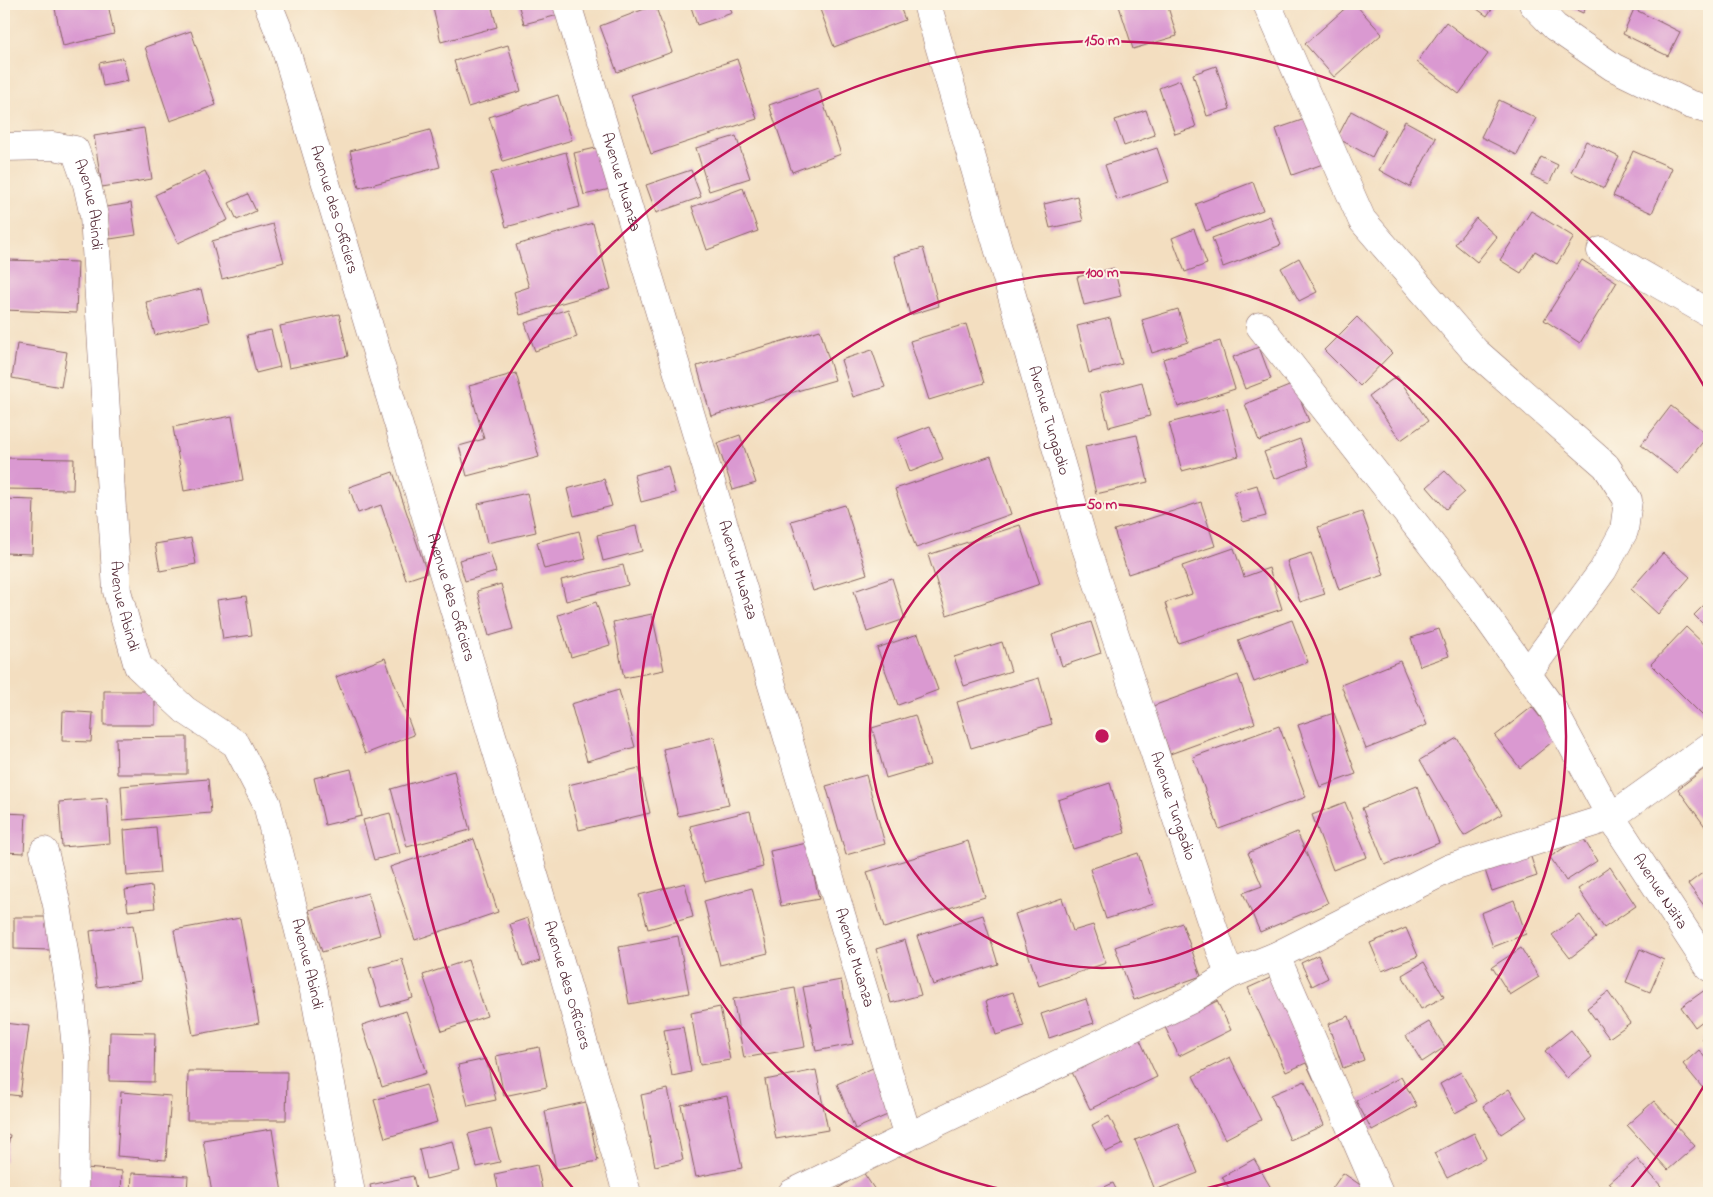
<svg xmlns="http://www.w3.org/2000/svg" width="1713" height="1197" font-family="'Indie Flower',sans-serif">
<rect width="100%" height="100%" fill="#fcf5e5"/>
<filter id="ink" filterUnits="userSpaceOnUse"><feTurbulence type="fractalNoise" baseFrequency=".02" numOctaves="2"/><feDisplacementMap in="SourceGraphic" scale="10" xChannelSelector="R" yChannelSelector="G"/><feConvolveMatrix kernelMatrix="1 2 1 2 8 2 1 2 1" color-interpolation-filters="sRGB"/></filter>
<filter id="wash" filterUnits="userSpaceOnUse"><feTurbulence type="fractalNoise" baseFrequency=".0096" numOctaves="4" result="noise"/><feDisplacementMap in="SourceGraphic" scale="20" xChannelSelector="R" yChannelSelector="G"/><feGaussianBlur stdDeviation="1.12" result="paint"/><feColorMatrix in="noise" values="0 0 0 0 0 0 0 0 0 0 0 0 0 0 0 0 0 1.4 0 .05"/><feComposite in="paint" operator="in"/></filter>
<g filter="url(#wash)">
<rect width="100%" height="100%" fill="#f3dec0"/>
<g id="blocks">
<g fill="#da99d1">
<polygon points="54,4 108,4 114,34 63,46"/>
<polygon points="432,4 491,4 497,27 441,42"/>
<polygon points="518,4 559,4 562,14 524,24"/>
<polygon points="690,4 729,4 732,13 697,25"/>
<polygon points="818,4 899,4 905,20 834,47"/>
<polygon points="1126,4 1167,4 1177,36 1133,49 1119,6"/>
<polygon points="1350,4 1355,4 1382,34 1334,77 1305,44"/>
<polygon points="1470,4 1495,4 1487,16"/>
<polygon points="1563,4 1588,4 1583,13"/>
<polygon points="655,5 672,52 617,72 600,26"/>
<polygon points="1634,9 1680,32 1668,56 1623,34"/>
<polygon points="1446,22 1488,54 1459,94 1417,62"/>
<polygon points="191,31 216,105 170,121 145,47"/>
<polygon points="508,45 521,91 468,107 454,61"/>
<polygon points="123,58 128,81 103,86 99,63"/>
<polygon points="737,59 757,119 651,154 631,95"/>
<polygon points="1216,66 1230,109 1207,116 1193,74"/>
<polygon points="1180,80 1196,127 1175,134 1159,88"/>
<polygon points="818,88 841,154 792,172 769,105"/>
<polygon points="558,95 572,140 503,161 489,117"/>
<polygon points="1499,100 1536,118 1517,155 1481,137"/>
<polygon points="1146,110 1155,135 1124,146 1115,120"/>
<polygon points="1351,111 1386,130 1372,157 1337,138"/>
<polygon points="1308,118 1323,164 1292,175 1276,129"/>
<polygon points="1405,121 1436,138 1410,187 1379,170"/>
<polygon points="144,128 152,179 102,187 94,136"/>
<polygon points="430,130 440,167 359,188 350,151"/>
<polygon points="736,136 750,178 709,191 696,148"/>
<polygon points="1586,141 1619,157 1604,188 1571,172"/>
<polygon points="600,147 610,189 584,195 574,153"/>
<polygon points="1157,148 1169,182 1117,200 1105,165"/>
<polygon points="1633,151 1672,168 1652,213 1613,196"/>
<polygon points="566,152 580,207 506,227 491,173"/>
<polygon points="1541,157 1558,165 1549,184 1532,176"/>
<polygon points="691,170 701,197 656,213 646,185"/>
<polygon points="205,171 228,220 178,243 155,195"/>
<polygon points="1253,182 1263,210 1206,231 1196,204"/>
<polygon points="743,188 758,231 707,250 692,207"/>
<polygon points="248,194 256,211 237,220 229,203"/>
<polygon points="1077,196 1083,221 1050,228 1044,204"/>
<polygon points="131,203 136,235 110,239 106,207"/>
<polygon points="1531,211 1574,237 1557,264 1535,251 1521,273 1500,260"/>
<polygon points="1270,216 1281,245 1223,267 1212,238"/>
<polygon points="1476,218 1497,237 1477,262 1455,244"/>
<polygon points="593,223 611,289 520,315 514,292 529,287 516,245"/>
<polygon points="273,224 284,262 222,279 212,241"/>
<polygon points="1194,229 1207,264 1185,272 1172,238"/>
<polygon points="923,248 939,306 910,315 894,256"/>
<polygon points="1299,258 1317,292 1299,301 1281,268"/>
<polygon points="7,260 78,262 76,313 5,310"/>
<polygon points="1582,260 1617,282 1580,343 1544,320"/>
<polygon points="1114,268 1121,296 1084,305 1077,277"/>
<polygon points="201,289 209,322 155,335 146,302"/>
<polygon points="568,309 577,337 535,351 525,323"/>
<polygon points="1178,309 1188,342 1152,353 1142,320"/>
<polygon points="339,314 348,356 289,368 280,326"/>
<polygon points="1357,317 1392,353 1360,386 1324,350"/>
<polygon points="1110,318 1122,364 1089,373 1077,326"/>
<polygon points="966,324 984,383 929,400 910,341"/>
<polygon points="271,330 280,367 256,373 247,335"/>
<polygon points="820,330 835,380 711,416 697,366"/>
<polygon points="1220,341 1235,389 1178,407 1163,359"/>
<polygon points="17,344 67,352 61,387 12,378"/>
<polygon points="1259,347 1271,379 1245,389 1233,357"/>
<polygon points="872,350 885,387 853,397 841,360"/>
<polygon points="516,373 539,457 467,476 459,446 484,439 469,386"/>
<polygon points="1397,376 1428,421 1401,440 1369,396"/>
<polygon points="1142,382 1150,416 1109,427 1100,393"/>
<polygon points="1294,384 1309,421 1259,441 1245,404"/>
<polygon points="1671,406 1708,435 1678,474 1641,445"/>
<polygon points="1227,408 1239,456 1182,471 1169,423"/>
<polygon points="232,416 243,480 184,491 173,427"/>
<polygon points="930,426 943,459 910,472 898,438"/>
<polygon points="740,435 756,483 733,490 717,443"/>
<polygon points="1137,435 1148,482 1096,494 1085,446"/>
<polygon points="1300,439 1309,466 1274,479 1264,452"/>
<polygon points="991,456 1011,514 916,548 895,489"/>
<polygon points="4,458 74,459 73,490 4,489"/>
<polygon points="668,466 675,493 641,502 634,475"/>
<polygon points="1445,471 1465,492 1446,509 1427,487"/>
<polygon points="393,472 427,573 406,580 381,505 358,513 349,487"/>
<polygon points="604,479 612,506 574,516 567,489"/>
<polygon points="1257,485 1266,516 1243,522 1234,492"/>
<polygon points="527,493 536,532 487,543 478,504"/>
<polygon points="4,499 34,500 32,554 4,553"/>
<polygon points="1201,502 1215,546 1128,574 1114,530"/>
<polygon points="845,505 867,574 813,591 791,521"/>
<polygon points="1362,512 1384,575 1339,590 1318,527"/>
<polygon points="1020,525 1040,584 947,615 928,555"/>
<polygon points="636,526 642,551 603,561 597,535"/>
<polygon points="579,531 586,559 544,569 537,542"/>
<polygon points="191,538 196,564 160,571 155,544"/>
<polygon points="1234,548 1244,577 1269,568 1282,609 1178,643 1165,603 1192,594 1182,566"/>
<polygon points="490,552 496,572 465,581 459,560"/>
<polygon points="1311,553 1325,594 1300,602 1287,561"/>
<polygon points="1663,553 1690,577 1658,614 1631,589"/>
<polygon points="623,565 628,585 566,601 561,580"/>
<polygon points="892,578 905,619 867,632 854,591"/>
<polygon points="501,584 513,629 489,636 477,591"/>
<polygon points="246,596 252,635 223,639 217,600"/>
<polygon points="1709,600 1709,630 1694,615"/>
<polygon points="596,602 610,645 571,657 558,615"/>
<polygon points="652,614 664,670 624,678 613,622"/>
<polygon points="1292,620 1308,662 1254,682 1238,640"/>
<polygon points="1091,622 1101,653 1062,666 1052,635"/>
<polygon points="1686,627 1709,649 1709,717 1707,720 1651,664"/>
<polygon points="1439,629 1449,656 1420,666 1411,638"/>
<polygon points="918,634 938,690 898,705 877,648"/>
<polygon points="1002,642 1011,671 964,686 954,657"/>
<polygon points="385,658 414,735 365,754 336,677"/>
<polygon points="1400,661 1427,725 1366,749 1341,685"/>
<polygon points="1238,675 1255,723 1170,754 1153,706"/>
<polygon points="1039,678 1052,724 971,748 957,702"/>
<polygon points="619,690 635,747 587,761 571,704"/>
<rect x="104" y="691" width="51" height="34"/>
<polygon points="1532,707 1557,738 1520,768 1495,736"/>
<polygon points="63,711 93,713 91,742 62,741"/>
<polygon points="1334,713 1356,774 1320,787 1298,725"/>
<polygon points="915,715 930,765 886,778 872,728"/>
<polygon points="1279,726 1306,797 1219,829 1193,757"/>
<polygon points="187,737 187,774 117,774 116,738"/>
<polygon points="714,737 729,805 678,816 663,749"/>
<polygon points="1457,738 1502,814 1464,836 1420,760"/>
<polygon points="1709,765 1709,832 1678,789"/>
<polygon points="639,768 650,813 579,830 568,785"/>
<polygon points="351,769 362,816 325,825 314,778"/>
<polygon points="454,771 470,830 407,847 391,789"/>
<polygon points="866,775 885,844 846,855 826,786"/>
<polygon points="208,779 211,813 123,820 121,786"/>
<polygon points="1110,783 1125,833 1073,849 1058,800"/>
<polygon points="1417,786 1439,843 1385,865 1362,808"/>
<polygon points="107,798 110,843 62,847 59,802"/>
<polygon points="1345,802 1367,857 1333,870 1312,815"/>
<polygon points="750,811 763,867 705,882 690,826"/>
<polygon points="4,813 26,814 24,853 4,852"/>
<polygon points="390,813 400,853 374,860 363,820"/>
<polygon points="156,827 160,873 127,876 124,830"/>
<polygon points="1297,832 1328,903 1260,932 1243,893 1262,886 1248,853"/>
<polygon points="1582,836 1597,861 1566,881 1550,857"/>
<polygon points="474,839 498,912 415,940 390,867"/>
<polygon points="968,841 985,897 884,928 867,872"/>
<polygon points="807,843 819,899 781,906 770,851"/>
<polygon points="1138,853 1154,904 1106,919 1090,869"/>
<polygon points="1530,854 1537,876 1492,891 1485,870"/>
<polygon points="1610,867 1636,906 1604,928 1578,889"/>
<polygon points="1709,868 1709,912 1688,884"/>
<polygon points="685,883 693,917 648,929 639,895"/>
<polygon points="152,886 155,908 128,911 125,890"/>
<polygon points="752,888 768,953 720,965 704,901"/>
<polygon points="368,893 380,935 322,952 309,910"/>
<polygon points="1062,898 1073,931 1093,925 1106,963 1039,986 1015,914"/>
<polygon points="1514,900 1526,934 1493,947 1481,913"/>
<rect x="4" y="902" width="2" height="27"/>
<polygon points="983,915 998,964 933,985 917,936"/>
<polygon points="1580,915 1596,938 1570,958 1552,935"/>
<polygon points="14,917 51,917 51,950 14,949"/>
<polygon points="240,918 259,1023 193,1035 174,930"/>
<polygon points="528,918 540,961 523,966 510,924"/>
<polygon points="1182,923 1201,976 1134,1000 1115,947"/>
<polygon points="133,925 141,981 97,987 90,931"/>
<polygon points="1406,928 1418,956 1382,971 1370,943"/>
<polygon points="678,936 689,993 629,1004 619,947"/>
<polygon points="905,940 921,995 891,1003 876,949"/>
<polygon points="1521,948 1539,977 1510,995 1492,967"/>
<polygon points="1640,949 1664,960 1650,992 1626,982"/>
<polygon points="1318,955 1328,978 1312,986 1301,963"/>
<polygon points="402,959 413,998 381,1007 369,968"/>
<polygon points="468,960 487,1016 442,1031 423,975"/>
<polygon points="1424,962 1444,997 1421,1009 1402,975"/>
<polygon points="1290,969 1336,1070 1314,1080 1306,1063 1286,1072 1248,988"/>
<polygon points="841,980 853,1044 816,1051 803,987"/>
<polygon points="1709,987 1709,1016 1695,1027 1681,1007"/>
<polygon points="795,988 805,1047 744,1058 733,999"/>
<polygon points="1013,992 1024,1026 996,1035 986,1001"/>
<polygon points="1608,992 1630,1023 1609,1038 1587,1008"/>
<polygon points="1086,999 1094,1023 1049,1038 1041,1014"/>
<polygon points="1217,1001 1231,1030 1179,1056 1165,1027"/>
<polygon points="720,1007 730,1060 700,1065 691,1013"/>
<polygon points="406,1011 426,1073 382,1087 362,1025"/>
<polygon points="1349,1016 1364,1060 1343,1068 1328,1024"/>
<polygon points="1429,1022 1445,1047 1422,1062 1406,1036"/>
<polygon points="4,1023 29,1026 20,1096 4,1094"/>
<polygon points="683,1027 691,1072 672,1076 664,1030"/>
<polygon points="1571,1030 1592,1057 1567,1078 1545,1051"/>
<polygon points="110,1032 155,1033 154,1082 109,1081"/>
<polygon points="1709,1033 1709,1047 1702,1039"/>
<polygon points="1139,1038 1157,1077 1090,1109 1071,1070"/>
<polygon points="539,1047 547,1087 504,1096 496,1056"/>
<polygon points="1699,1050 1709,1063 1709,1089 1706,1092 1683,1064"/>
<polygon points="1230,1057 1261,1120 1225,1139 1193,1076"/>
<polygon points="486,1059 496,1100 468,1106 458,1065"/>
<polygon points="873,1068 892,1113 855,1129 837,1084"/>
<polygon points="816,1070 828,1130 776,1139 765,1080"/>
<polygon points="188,1071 287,1072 286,1120 187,1120"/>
<polygon points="1461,1072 1477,1101 1455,1113 1440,1084"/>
<polygon points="1401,1077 1417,1106 1372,1130 1356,1101"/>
<polygon points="1305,1081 1324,1125 1290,1140 1271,1095"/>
<polygon points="426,1085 437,1122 385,1138 374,1100"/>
<polygon points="668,1089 683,1160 655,1166 641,1095"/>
<polygon points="1509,1089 1527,1117 1501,1134 1483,1106"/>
<polygon points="121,1092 171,1096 166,1160 117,1156"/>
<polygon points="727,1096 742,1168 696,1177 681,1105"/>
<polygon points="1654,1101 1695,1146 1668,1170 1627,1125"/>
<polygon points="586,1102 598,1161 556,1169 545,1111"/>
<polygon points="1109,1116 1123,1144 1106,1152 1092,1125"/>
<polygon points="1178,1123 1198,1173 1155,1190 1135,1140"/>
<polygon points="491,1128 500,1162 477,1167 468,1134"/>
<polygon points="272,1129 282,1193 212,1193 203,1140"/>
<polygon points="1474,1133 1486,1158 1447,1178 1434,1153"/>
<polygon points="4,1134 10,1135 5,1162 4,1161"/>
<polygon points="453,1141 460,1171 426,1179 419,1149"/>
<polygon points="1254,1159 1274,1193 1232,1193 1222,1177"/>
<polygon points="1637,1159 1661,1186 1653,1193 1618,1193 1609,1183"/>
<polygon points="537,1165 543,1193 499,1193 495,1174"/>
<polygon points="85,1168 122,1171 121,1193 84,1193"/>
<polygon points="863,1172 877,1193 831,1193"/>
<polygon points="132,1173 188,1176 187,1193 131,1193"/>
<polygon points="1343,1173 1372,1193 1329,1193"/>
<polygon points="413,1176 417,1193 372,1193 370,1185"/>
<polygon points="1113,1183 1118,1193 1092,1193"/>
<polygon points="341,1185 342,1193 310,1193 310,1191"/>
</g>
</g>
</g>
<g filter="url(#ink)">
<use href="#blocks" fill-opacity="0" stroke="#85625f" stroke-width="1"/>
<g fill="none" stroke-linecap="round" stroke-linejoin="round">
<defs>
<g id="street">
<path id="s1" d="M268,4L284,44L559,958L627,1193"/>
<path id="s2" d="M567,4L908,1137"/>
<path id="s3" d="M927,4L1082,536L1229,975"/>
<polyline points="1267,4 1362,220 1475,351 1606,466 1628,500 1624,531 1603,570 1527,674"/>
<polyline points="1533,4 1555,27 1613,67 1689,104 1709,110"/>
<path id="s4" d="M4,147L53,146L75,150L87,184L94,216L117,591L138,666L185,710L236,744L267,804L314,991L351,1193"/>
<polyline points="1601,251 1709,313"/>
<path id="s5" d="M1260,326L1474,599L1553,710L1611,817L1709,967"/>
<polyline points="44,851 57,905 71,998 77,1059 74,1193"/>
<polyline points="1276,956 1379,1193"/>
<polyline points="792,1193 1190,1000 1229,975 1276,956 1450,868 1611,817 1709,747"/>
</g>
</defs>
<use href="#street" stroke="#85625f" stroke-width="29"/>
<use href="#street" stroke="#fff" stroke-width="28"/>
</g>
</g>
<g fill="none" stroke="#c2185b" stroke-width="2.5">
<circle cx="1102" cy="736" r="232"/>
<path d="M1021 1193A464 464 0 1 1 1183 1193"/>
<path d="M1708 1079A696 696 0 0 1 1627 1193M577 1193A696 696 0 1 1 1708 393"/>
</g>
<g text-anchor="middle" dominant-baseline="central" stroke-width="4" stroke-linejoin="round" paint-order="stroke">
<g font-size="16" fill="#4a1f2b" stroke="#fcf5e5">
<text stroke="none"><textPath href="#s2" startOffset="186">Avenue Muanza</textPath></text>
<text stroke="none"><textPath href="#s4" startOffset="128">Avenue Abindi</textPath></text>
<text stroke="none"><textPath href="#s1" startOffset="216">Avenue des Officiers</textPath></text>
<text stroke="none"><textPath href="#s3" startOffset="434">Avenue Tungadio</textPath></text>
<text stroke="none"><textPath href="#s2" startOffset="591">Avenue Muanza</textPath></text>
<text stroke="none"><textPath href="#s1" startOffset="621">Avenue des Officiers</textPath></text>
<text stroke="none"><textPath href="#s4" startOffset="532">Avenue Abindi</textPath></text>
<text stroke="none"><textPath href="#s3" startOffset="839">Avenue Tungadio</textPath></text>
<text stroke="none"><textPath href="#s5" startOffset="694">Avenue Nzita</textPath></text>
<text stroke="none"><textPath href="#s2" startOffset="996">Avenue Muanza</textPath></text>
<text stroke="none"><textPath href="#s4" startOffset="952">Avenue Abindi</textPath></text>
<text stroke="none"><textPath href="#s1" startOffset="1026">Avenue des Officiers</textPath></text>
</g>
</g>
<circle cx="1102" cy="736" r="8" fill="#c2185b" stroke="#fcf5e5" stroke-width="2.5"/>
<g font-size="15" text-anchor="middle" font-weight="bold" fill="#c2185b" stroke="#fcf5e5" stroke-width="4" stroke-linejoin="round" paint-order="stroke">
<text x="1102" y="45">150 m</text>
<text x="1102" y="277">100 m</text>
<text x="1102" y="509">50 m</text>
</g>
<rect width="1713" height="1197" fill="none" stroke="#fcf5e5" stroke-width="20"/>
</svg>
